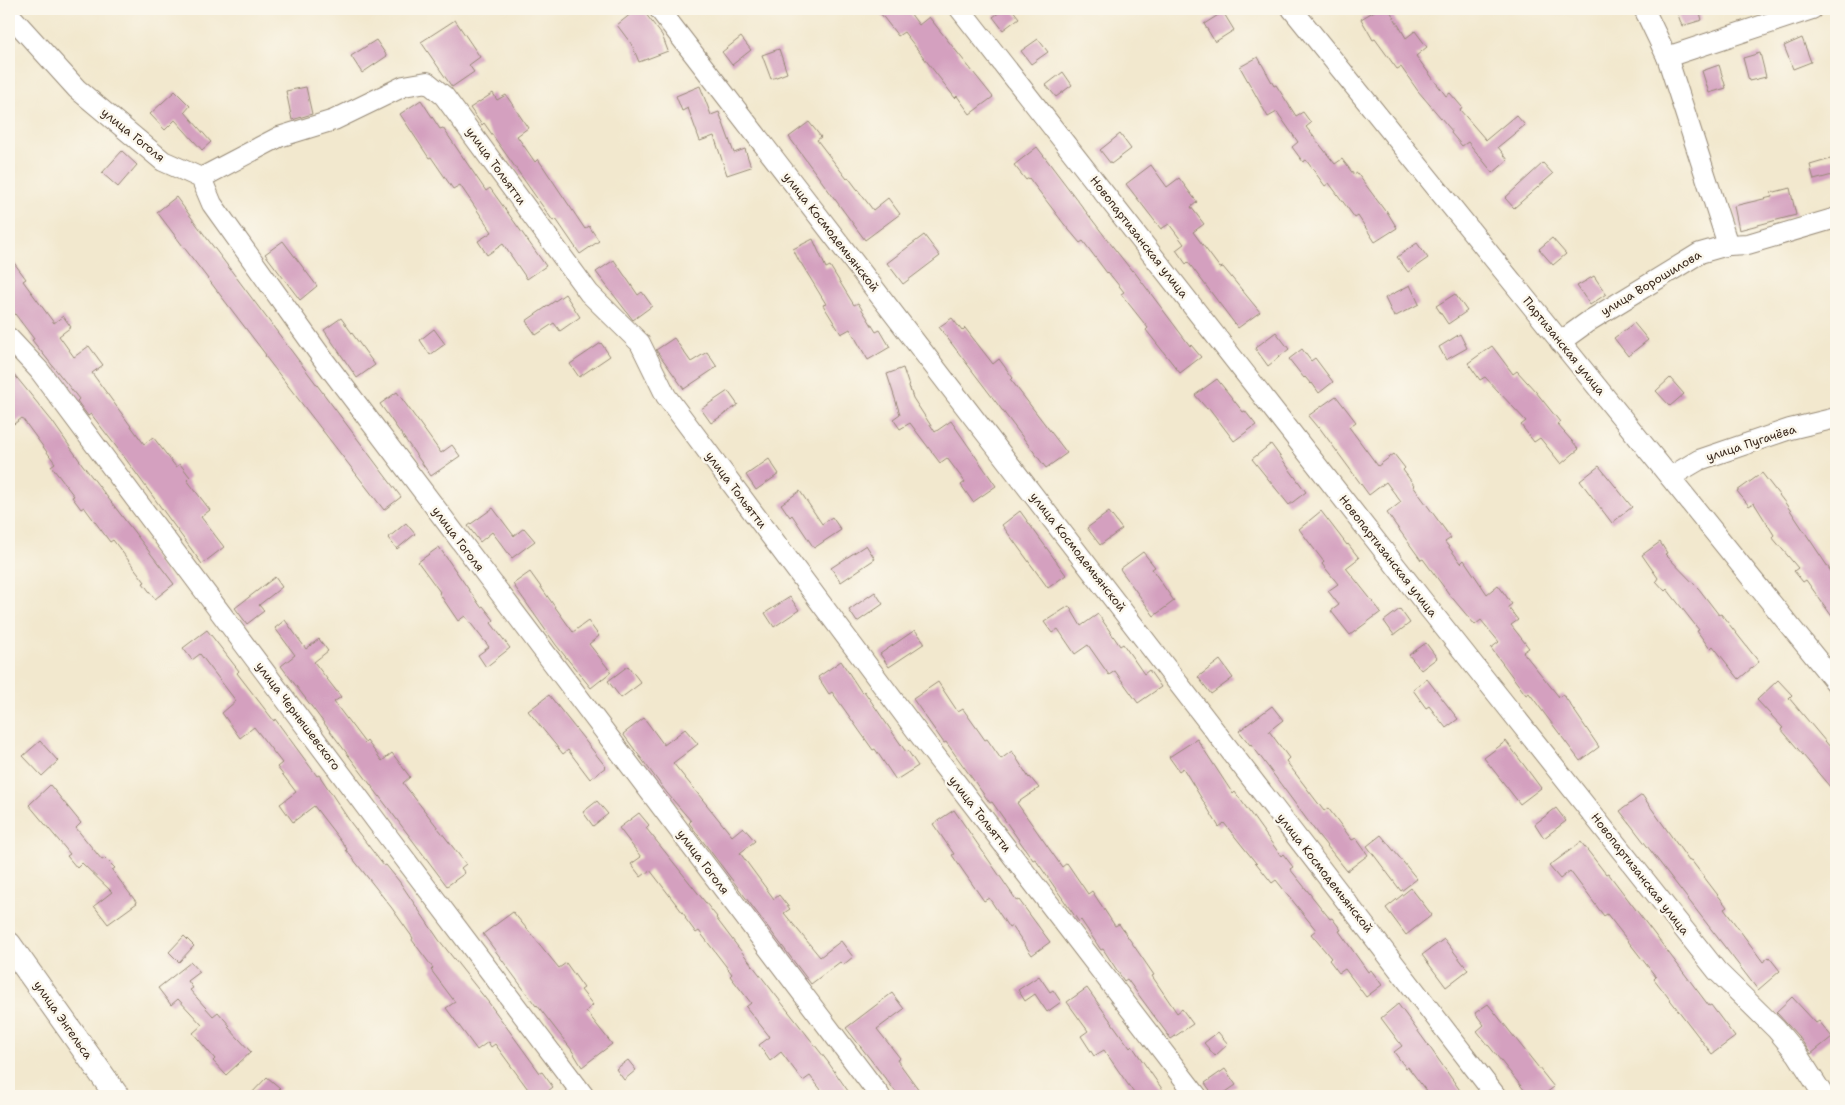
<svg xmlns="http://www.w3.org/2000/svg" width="1845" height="1105" font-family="'Shantell Sans',sans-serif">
<rect width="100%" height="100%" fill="#fbf7ec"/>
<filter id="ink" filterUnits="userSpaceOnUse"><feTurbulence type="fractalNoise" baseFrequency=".02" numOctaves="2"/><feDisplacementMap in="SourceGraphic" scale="10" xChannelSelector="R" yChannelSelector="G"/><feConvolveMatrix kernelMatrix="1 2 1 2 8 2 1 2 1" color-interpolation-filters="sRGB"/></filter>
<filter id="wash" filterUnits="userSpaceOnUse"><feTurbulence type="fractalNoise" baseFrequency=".0096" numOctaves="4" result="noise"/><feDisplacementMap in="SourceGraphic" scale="20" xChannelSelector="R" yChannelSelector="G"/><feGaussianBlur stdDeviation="1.12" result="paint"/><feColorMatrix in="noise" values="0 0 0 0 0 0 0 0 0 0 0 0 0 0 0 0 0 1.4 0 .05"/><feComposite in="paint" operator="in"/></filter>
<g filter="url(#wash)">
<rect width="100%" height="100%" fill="#f2e8ce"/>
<g id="blocks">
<g fill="#d4a0bf">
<polygon points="637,9 642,9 662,35 668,51 639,62 632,45 617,25"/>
<polygon points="877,9 907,9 919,25 929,17 993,97 970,114 957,96 955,98 904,32 898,36"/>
<polygon points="1004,9 1012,9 1019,18 1003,30 993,17"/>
<polygon points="1378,9 1389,9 1406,38 1415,31 1427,47 1416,56 1446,96 1450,93 1462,107 1460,110 1486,140 1516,115 1525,125 1498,147 1508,160 1493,173 1468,142 1462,146 1451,133 1452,131 1418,91 1401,67 1397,69 1375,39 1373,40 1361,19"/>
<polygon points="1676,9 1699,9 1702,20 1682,26"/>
<polygon points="1223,12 1234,30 1215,42 1204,24"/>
<polygon points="455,20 480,57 469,65 474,72 452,87 421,42"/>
<polygon points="741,37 751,50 732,65 722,52"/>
<polygon points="1802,38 1811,62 1793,69 1784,46"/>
<polygon points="1038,39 1048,52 1031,64 1021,51"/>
<polygon points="376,40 387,56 362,73 351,56"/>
<polygon points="779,49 787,73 771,79 762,55"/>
<polygon points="1760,53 1766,77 1749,81 1743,58"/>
<polygon points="1258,57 1274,86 1276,85 1296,116 1303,112 1311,123 1306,127 1335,164 1342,159 1354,175 1357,173 1385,211 1386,210 1397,228 1375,242 1358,216 1355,218 1329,183 1325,186 1306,160 1303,162 1292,147 1298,142 1277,112 1268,117 1240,67"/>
<polygon points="1719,65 1726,88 1709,93 1702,71"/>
<polygon points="1063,72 1072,85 1056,97 1046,85"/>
<polygon points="700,86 711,115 719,112 734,153 745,149 751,167 727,175 714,136 700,141 688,108 682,111 676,96"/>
<polygon points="306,87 312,114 292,120 286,91"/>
<polygon points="175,91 190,106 185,112 211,142 202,150 175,120 165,130 150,114"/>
<polygon points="493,93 497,100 506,95 528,128 517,136 535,162 538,159 585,229 589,226 599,241 580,254 556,219 553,221 484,123 482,125 470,108"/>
<polygon points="421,100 440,129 443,128 486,191 490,188 546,266 527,279 503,244 487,255 478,241 492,232 460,185 453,189 431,157 429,158 400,114"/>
<polygon points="809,122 821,137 817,140 847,179 848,177 873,210 888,198 900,214 865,240 789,137"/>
<polygon points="1120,134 1131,149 1111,164 1100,150"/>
<polygon points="1037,147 1106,238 1132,271 1133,270 1190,346 1191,345 1201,357 1180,373 1146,330 1148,328 1121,294 1124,292 1108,272 1107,273 1083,241 1080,243 1064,224 1029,178 1026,180 1014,165"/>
<polygon points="122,151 137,165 118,187 102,173"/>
<polygon points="1834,158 1836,174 1814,180 1810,165"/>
<polygon points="1543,163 1553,174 1514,208 1505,198"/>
<polygon points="1151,165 1167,187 1179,178 1197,202 1191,207 1204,224 1193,232 1220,268 1223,267 1260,312 1238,328 1188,262 1186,264 1176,250 1184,244 1169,224 1161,229 1126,184"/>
<polygon points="1790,188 1796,215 1739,230 1734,206 1772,197 1771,193"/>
<polygon points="176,197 401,497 384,510 265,356 266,355 157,212"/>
<polygon points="924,235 940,256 903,284 887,263"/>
<polygon points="1552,238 1566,254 1553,265 1539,249"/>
<polygon points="813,239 826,268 830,266 854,305 858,303 876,332 880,330 890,347 868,360 850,329 841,334 823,305 826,304 801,263 800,263 793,249"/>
<polygon points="283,241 317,286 300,300 265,254"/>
<polygon points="1417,243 1428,258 1408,272 1397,257"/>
<polygon points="9,256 26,279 23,281 54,323 63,316 71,327 59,336 74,357 89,346 103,365 92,373 144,444 153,437 176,467 180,464 190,477 187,480 210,510 201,517 224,547 202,564 125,458 91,414 88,416 77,401 79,399 32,340 34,339 9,306"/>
<polygon points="614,260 638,295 642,292 652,306 633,320 596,272"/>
<polygon points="1594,276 1606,294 1590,305 1577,286"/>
<polygon points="1410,285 1419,304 1394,317 1385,298"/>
<polygon points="565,294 580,317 560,331 554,323 536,335 526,321"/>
<polygon points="1455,294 1467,311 1448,324 1436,306"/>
<polygon points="341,318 375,365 357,378 324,330"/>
<polygon points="952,318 962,331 965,328 993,364 999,359 1013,378 1011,380 1067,453 1046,468 939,327"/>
<polygon points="1634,323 1648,340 1628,356 1614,338"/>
<polygon points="434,329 445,344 430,355 420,340"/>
<polygon points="1276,332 1289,349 1268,366 1255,348"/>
<polygon points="1460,334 1467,348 1446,360 1439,347"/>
<polygon points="674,338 691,362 707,352 717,367 684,389 656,350"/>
<polygon points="601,343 610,356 579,377 570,364"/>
<polygon points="1492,346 1513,374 1517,371 1536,392 1560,422 1557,424 1579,449 1561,464 1540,438 1534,442 1521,425 1526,421 1485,377 1480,380 1468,363"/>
<polygon points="1302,349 1311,361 1315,358 1333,382 1319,393 1312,383 1311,384 1305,377 1304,378 1289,359"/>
<polygon points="9,368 52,421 82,464 174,584 155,599 143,583 145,582 113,540 110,542 84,507 81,509 72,497 74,496 51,466 55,463 22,418 14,424 9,417"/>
<polygon points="903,368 913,398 935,432 951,421 996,486 973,502 961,485 965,482 947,458 940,463 910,423 900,429 893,419 900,414 887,374"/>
<polygon points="1670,378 1684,394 1670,406 1656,391"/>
<polygon points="1217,379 1243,412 1245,411 1256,425 1234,441 1209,408 1207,409 1195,395"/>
<polygon points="728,391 738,405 711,423 701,409"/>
<polygon points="397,392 441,453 452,445 460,456 431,476 380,404"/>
<polygon points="1336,396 1356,422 1349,427 1378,466 1394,454 1405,468 1403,470 1414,485 1413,486 1451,538 1445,542 1461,563 1464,560 1487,594 1498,585 1512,604 1508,607 1518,620 1511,625 1529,648 1523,652 1559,697 1563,694 1599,747 1580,761 1529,693 1526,695 1491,648 1499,642 1481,620 1475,625 1449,594 1423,559 1421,560 1387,513 1401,502 1386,482 1369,495 1319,427 1318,428 1308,416"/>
<polygon points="1271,444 1306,492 1289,505 1252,459"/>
<polygon points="769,459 779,474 756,490 746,475"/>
<polygon points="1599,466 1632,507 1612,523 1580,481"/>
<polygon points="1762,473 1786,504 1836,579 1836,622 1806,580 1803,582 1794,571 1798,568 1772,537 1774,535 1754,503 1749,506 1737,491"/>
<polygon points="800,491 822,524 832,517 841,530 814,548 792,515 790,517 781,504"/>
<polygon points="493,508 514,536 524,528 535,541 512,558 492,532 480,542 468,526"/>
<polygon points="1020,511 1066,575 1048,588 1002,525"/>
<polygon points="1321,511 1347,545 1348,544 1359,558 1346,568 1381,612 1350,635 1331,611 1339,605 1328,591 1338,584 1322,564 1324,562 1299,529"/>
<polygon points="1109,512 1122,529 1100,545 1087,528"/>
<polygon points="406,523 415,534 397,549 388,538"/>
<polygon points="1660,542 1667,553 1665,554 1699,589 1719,615 1721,614 1759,662 1739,679 1713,646 1710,649 1697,631 1699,630 1667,589 1665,591 1656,581 1658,578 1642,555"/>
<polygon points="866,545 875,559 841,582 831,568"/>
<polygon points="439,547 481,607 483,606 494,620 491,623 510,648 486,667 478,655 489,647 465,616 458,621 439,593 440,592 418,562"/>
<polygon points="1143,552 1155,567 1152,569 1174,601 1154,616 1120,569"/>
<polygon points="530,572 573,632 588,621 599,636 589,644 611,672 591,688 556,645 513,584"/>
<polygon points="275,577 282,587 259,605 264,611 247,624 235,608"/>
<polygon points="875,592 883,604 857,622 849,610"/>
<polygon points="790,597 799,610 774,627 765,613"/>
<polygon points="1069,606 1081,626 1098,614 1120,646 1123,644 1144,674 1149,670 1161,687 1138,703 1115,671 1109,675 1088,645 1075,654 1058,629 1052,633 1044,622"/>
<polygon points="1400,609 1410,623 1394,635 1384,621"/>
<polygon points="285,620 306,649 319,639 328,651 314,662 341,697 334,702 365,743 367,741 382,761 392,753 410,777 403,783 466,864 461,868 465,873 447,886 281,666 295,655 275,628"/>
<polygon points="207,630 239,671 237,673 274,721 275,719 317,776 319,775 351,823 384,866 386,865 399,881 439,940 489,1003 540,1073 542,1072 553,1087 542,1096 533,1096 495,1044 491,1047 488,1042 477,1050 446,1008 455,1002 431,970 433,968 412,940 413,938 391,907 346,850 347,849 314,806 293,822 280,804 296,792 277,767 282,763 254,727 240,738 222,713 236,701 200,654 192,660 183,648"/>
<polygon points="915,630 925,643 889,667 880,654"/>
<polygon points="1426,643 1437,658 1421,670 1409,655"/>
<polygon points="1220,660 1233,678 1211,694 1198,677"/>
<polygon points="841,661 862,693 864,691 906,752 908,751 918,766 896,780 875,749 873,750 832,692 829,694 818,677"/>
<polygon points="628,666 641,683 621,698 608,681"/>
<polygon points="1427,679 1458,719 1446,728 1429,706 1426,708 1413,690"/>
<polygon points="1778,680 1792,695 1789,698 1836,754 1836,794 1781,729 1783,728 1757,700"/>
<polygon points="938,682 958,712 963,709 985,740 987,739 1001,759 1012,751 1029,778 1030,777 1039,788 1017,803 1062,867 1067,863 1088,894 1092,891 1115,926 1119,924 1154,975 1152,976 1177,1013 1182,1009 1193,1024 1171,1039 1127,979 1124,981 1103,949 1101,950 1081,920 1079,922 1035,859 1033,860 992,802 990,803 946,742 944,743 913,699"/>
<polygon points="549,695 606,767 590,779 568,750 563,754 528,711"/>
<polygon points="1272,706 1283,720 1269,731 1289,758 1286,761 1324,811 1328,808 1352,840 1356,838 1368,855 1347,871 1319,836 1251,744 1250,745 1239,731"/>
<polygon points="644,718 664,745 685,729 698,744 673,763 732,836 743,827 755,841 740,853 774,899 779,895 790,909 784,913 820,957 841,941 853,957 843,965 840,962 811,984 689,823 691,821 667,793 623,734"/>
<polygon points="1197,739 1233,794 1235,792 1281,856 1283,854 1293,867 1290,869 1330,919 1332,918 1341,930 1339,931 1368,972 1371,970 1382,985 1366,997 1345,969 1339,973 1329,960 1331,958 1311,934 1316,930 1276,880 1272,883 1224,823 1219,827 1183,768 1179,771 1169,757"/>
<polygon points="40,741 58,761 42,776 23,756"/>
<polygon points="1506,741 1541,788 1520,804 1484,758"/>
<polygon points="50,785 81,823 76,828 102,860 105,858 115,868 112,870 137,903 108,924 94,906 112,892 82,863 77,868 67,856 70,854 29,805"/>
<polygon points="1642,795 1689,861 1691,860 1727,907 1724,909 1763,962 1769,957 1780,971 1758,990 1620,811"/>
<polygon points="597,801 608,814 593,826 583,812"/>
<polygon points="1556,808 1566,821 1544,838 1535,824"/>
<polygon points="954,810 1017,901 1019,900 1050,942 1032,955 1012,926 1009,928 989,898 984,901 952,855 954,854 933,824"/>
<polygon points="639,813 649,825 646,828 717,917 716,918 738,947 828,1062 848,1091 842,1096 826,1096 810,1076 803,1081 781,1052 770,1061 759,1045 770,1037 746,1007 751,1003 730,976 732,974 699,931 696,933 685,918 686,917 650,870 641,877 631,864 641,857 619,828"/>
<polygon points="1381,835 1417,879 1401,891 1367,846"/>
<polygon points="1581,842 1606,874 1608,873 1709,1006 1711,1005 1735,1037 1712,1054 1654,979 1656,977 1607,914 1604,916 1570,871 1560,879 1549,866"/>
<polygon points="1411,888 1432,915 1406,935 1386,908"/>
<polygon points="513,912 559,968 566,963 584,988 581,990 593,1005 586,1011 612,1044 582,1067 571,1049 537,1005 536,1006 483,934"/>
<polygon points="184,936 194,946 179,962 169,952"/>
<polygon points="1444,939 1468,970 1446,987 1422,955"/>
<polygon points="191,962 200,972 188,981 193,988 190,990 213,1016 218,1012 230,1026 228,1027 251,1052 226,1075 213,1061 215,1059 193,1033 202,1025 178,999 171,1005 158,988"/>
<polygon points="1039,976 1050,992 1053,990 1061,1002 1047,1012 1035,994 1025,1001 1018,990"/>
<polygon points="1087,988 1130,1048 1132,1046 1167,1096 1136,1096 1104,1050 1094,1056 1081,1036 1088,1031 1067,1002"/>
<polygon points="892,993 904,1009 877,1029 900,1058 897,1060 919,1090 911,1096 899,1096 846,1028"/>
<polygon points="1792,997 1816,1023 1819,1021 1832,1037 1811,1054 1799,1037 1776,1012"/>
<polygon points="1398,1004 1431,1049 1464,1096 1430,1096 1408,1067 1406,1068 1394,1052 1402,1046 1381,1018"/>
<polygon points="1488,1004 1554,1087 1542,1096 1529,1096 1477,1031 1484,1025 1475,1013"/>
<polygon points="1218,1032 1228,1044 1215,1056 1204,1043"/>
<polygon points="628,1060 636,1070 624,1080 616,1069"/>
<polygon points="1225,1069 1236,1085 1220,1096 1214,1096 1205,1083"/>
<polygon points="267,1077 280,1088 273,1096 249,1096"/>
</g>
</g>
</g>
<g filter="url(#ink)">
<use href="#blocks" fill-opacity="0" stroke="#968976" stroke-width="1"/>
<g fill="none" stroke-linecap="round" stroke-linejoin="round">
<defs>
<g id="minor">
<polyline points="659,9 1496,1096"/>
<polyline points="960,9 1427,606 1717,971 1776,1029 1797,1054 1824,1096"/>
<polyline points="1292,9 1836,683"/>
<polyline points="1644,9 1667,57 1728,245"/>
<polyline points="9,14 77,89 163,161 201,178 212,204 323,359 880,1096"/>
<polyline points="1667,57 1812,9"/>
<polyline points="201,178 279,137 334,120 404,86 427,82 444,96 589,293 640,343 666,396 918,733 1197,1096"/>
<polyline points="9,338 39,370 389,838 584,1096"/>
<polyline points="1560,342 1589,321 1700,253 1728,245 1748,244 1836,218"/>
<polyline points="1670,477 1699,460 1790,429 1836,418"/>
</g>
<polyline id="tertiary" points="9,944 117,1096"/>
</defs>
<use href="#minor" stroke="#968976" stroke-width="22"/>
<use href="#tertiary" stroke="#968976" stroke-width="26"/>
<use href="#minor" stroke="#fff" stroke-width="20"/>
<use href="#tertiary" stroke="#fff" stroke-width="24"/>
</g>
</g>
<g text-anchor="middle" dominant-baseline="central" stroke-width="5" stroke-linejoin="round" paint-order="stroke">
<g font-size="12" fill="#3b2a1e" stroke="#fbf7ec">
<text transform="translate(133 135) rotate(39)">улица Гоголя</text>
<text transform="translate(496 166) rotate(54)">улица Тольятти</text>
<text transform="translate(831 232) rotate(52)">улица Космодемьянской</text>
<text transform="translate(1139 237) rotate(52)">Новопартизанская улица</text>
<text transform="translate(1651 283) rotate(-31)">улица Ворошилова</text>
<text transform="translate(1564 346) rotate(51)">Партизанская улица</text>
<text transform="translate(1751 443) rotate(-18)">улица Пугачёва</text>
<text transform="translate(736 490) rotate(53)">улица Тольятти</text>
<text transform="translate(458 539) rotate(53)">улица Гоголя</text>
<text transform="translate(1078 552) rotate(52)">улица Космодемьянской</text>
<text transform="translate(1388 556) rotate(52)">Новопартизанская улица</text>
<text transform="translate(298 716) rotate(53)">улица Чернышевского</text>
<text transform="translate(980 814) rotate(52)">улица Тольятти</text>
<text transform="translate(703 862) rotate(53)">улица Гоголя</text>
<text transform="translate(1325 873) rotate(52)">улица Космодемьянской</text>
<text transform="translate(1640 874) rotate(52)">Новопартизанская улица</text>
<text transform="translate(63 1020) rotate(55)">улица Энгельса</text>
</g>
</g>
<rect width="1845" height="1105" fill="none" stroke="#fbf7ec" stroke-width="30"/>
</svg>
